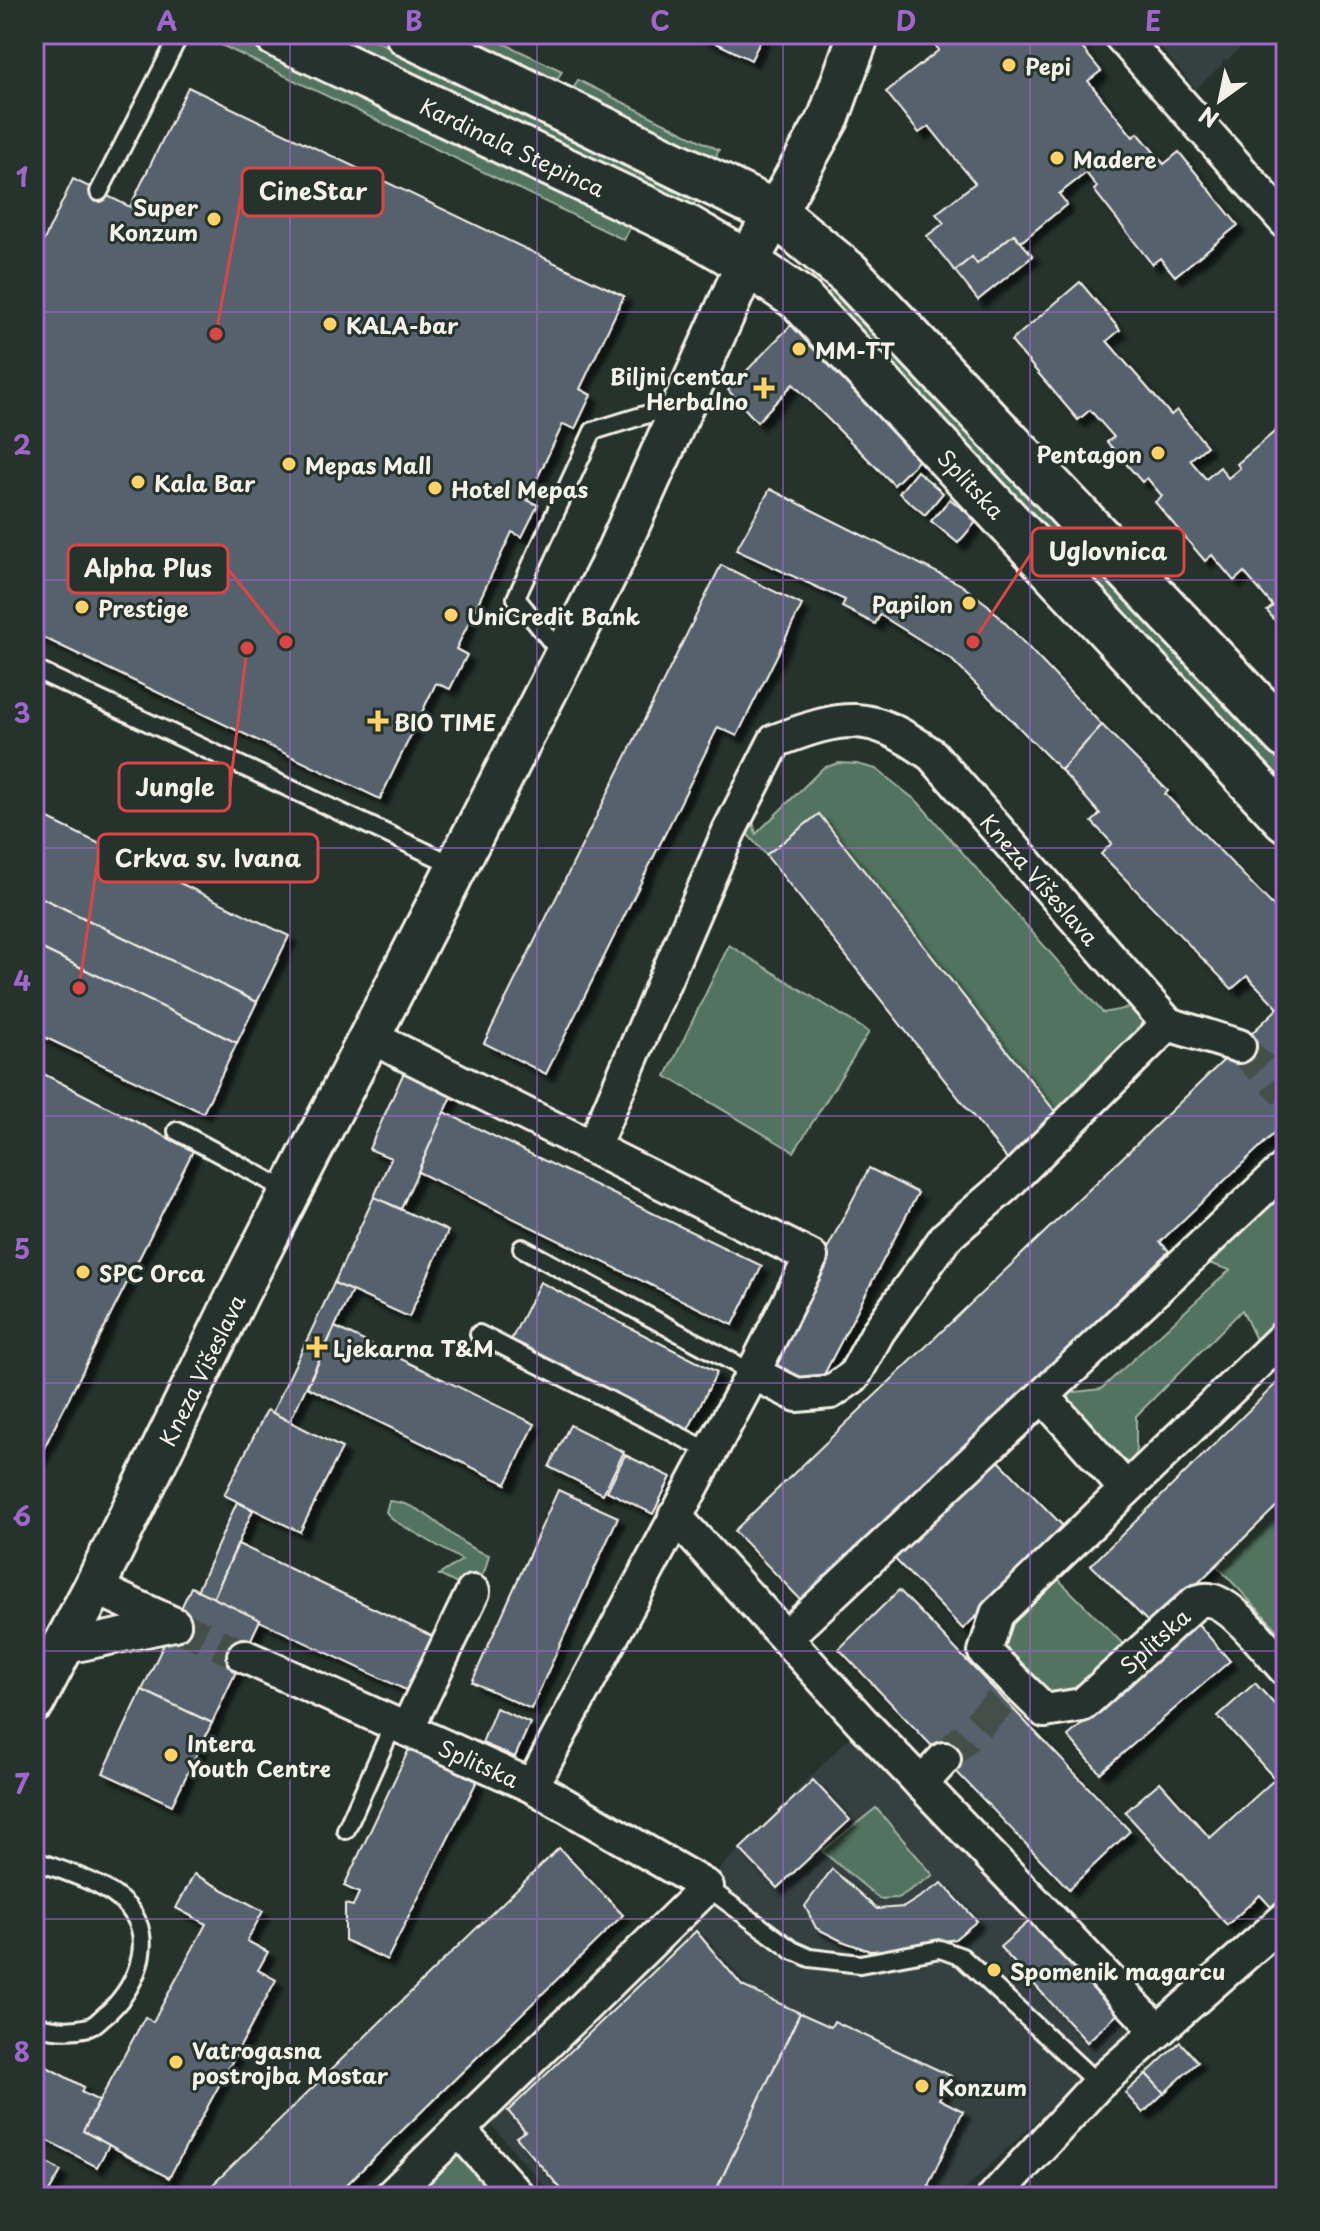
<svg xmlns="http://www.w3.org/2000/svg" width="1320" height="2231" font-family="'Playpen Sans',sans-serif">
<defs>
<filter id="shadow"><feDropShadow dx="7" dy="7" stdDeviation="2" flood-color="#0009"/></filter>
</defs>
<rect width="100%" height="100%" fill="#26332d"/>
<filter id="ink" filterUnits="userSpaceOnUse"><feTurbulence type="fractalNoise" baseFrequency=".0125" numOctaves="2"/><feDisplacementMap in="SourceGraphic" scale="16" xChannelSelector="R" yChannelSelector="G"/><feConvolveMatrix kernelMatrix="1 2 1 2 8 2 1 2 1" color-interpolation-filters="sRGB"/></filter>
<g filter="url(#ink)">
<g fill="#344140">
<polygon points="1149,34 1255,34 1196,89"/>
<polygon points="877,1720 1156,2006 957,2197 554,2197 474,2105 740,1849 863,1723"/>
</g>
<g fill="#51735e" stroke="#a2b2a3" stroke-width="2">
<polygon points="214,34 235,34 633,222 624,240 211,40"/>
<polygon points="332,34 362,34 700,195 694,205"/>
<polygon points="436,34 484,34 562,71 552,90"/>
<polygon points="578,80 719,150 710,168 568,99"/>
<polygon points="833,288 889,343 1286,764 1286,790 822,300"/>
<polygon points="839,763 857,764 876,769 918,802 1103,1013 1143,1005 1154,1018 1061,1119 819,814 766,855 741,827 749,805 756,834 823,768"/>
<polygon points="729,945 869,1032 794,1152 666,1076"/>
<polygon points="1286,1167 1286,1322 1259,1346 1242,1310 1136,1416 1136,1463 1124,1471 1058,1394 1101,1389 1230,1270 1196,1259"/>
<polygon points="1286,1497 1286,1639 1216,1565"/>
<path d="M389,1501C429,1503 453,1546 489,1555L485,1570L473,1592L439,1575L462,1560L393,1520L386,1512Z"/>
<polygon points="1056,1577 1123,1644 1069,1693 1048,1694 1002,1648 1009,1621"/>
<polygon points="876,1808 933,1875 898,1898 880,1899 822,1851"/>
<polygon points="459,2130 516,2197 390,2197"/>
</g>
<g fill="#55626e" stroke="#f4f1e8" stroke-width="2" filter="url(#shadow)">
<polygon points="698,34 764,34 751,60"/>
<polygon points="938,34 1071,34 1101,71 1088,81 1133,137 1138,133 1164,164 1179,152 1238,225 1175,276 1160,258 1152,264 1094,190 1097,187 1086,173 1059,194 1067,204 1021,242 1014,234 977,264 972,257 955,271 927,236 944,223 936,214 975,183 929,126 919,133 886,92 939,50 931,40"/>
<polygon points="188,87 624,296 580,389 591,395 575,429 563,424 527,500 538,505 522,537 512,532 456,649 467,655 450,689 436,683 380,799 34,633 34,261 73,179 130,207"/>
<polygon points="1014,234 1033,256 978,300 955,271 972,257 977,264"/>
<polygon points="1080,282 1120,330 1107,341 1171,415 1177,410 1207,446 1190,460 1206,479 1220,467 1228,478 1240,468 1237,464 1286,422 1286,551 1282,554 1286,558 1286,634 1267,611 1273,606 1244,572 1234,581 1212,555 1205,561 1155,502 1162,496 1147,478 1142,482 1107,442 1114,437 1090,410 1078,420 1011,341"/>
<polygon points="791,325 919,460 894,485 793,384 757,422 728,390"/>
<polygon points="917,471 943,493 925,515 899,493"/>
<polygon points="770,489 960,584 988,605 1102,725 1061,770 951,659 880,615 875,624 842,607 845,600 736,550"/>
<polygon points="950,499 977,521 958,543 931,521"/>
<polygon points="721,565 802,605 737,736 718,727 546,1074 484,1043"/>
<polygon points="1102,725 1168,791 1165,794 1286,919 1286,1122 1160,1242 1169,1251 804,1603 734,1531 1278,1008 1247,976 1232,989 1101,854 1112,843 1092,822 1100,814 1061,770"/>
<polygon points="34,812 289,936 257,1002 34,894"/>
<polygon points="819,814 1061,1119 1008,1160 766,855"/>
<polygon points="34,894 257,1002 237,1043 34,945"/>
<polygon points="34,945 237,1043 203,1113 34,1032"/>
<polygon points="34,1069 193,1151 34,1468"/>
<polygon points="405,1070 454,1092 401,1209 374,1197 391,1158 369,1149"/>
<polygon points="444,1112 762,1266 733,1325 418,1172"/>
<polygon points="869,1168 918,1193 816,1390 767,1365"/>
<polygon points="374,1197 448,1231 409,1317 334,1283"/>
<polygon points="540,1282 717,1372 688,1430 510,1342"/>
<polygon points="334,1283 352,1291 290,1421 272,1413"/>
<polygon points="335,1327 535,1424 506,1484 307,1387"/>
<polygon points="1286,1374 1286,1497 1153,1627 1091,1565"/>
<polygon points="267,1410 342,1448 300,1532 224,1495"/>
<polygon points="570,1425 624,1452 603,1494 549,1467"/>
<polygon points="991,1453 1066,1529 963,1629 889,1553"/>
<polygon points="625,1455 671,1477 653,1514 607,1491"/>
<polygon points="558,1490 618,1517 531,1709 472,1682"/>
<polygon points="237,1502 253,1510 213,1599 197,1591"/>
<polygon points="238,1544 436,1638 410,1692 213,1599"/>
<polygon points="191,1587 260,1620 212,1723 142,1690"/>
<polygon points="899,1590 1130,1831 1069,1889 839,1649"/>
<polygon points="1198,1624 1230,1661 1100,1773 1068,1736"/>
<polygon points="1255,1683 1286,1717 1286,1893 1271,1907 1260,1895 1227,1925 1125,1812 1160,1782 1210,1838 1275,1779 1218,1716"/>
<polygon points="142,1690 212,1723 172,1805 103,1773"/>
<polygon points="496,1708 530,1723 515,1757 482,1743"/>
<polygon points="409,1749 477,1781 387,1960 345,1940 345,1904 353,1906 359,1893 344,1886"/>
<polygon points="813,1780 850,1820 777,1888 740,1849"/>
<polygon points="559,1848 623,1915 334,2197 200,2197"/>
<polygon points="832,1869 877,1909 904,1907 942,1883 977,1921 955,1939 902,1949 870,1951 842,1941 816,1928 805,1906"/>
<polygon points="194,1874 263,1911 247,1941 268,1952 258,1970 276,1980 169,2178 83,2131 145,2017 153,2022 206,1924 176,1908"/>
<polygon points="1035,1916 1121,2011 1087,2042 1000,1947"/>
<polygon points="696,1931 742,1986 800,2013 713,2197 568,2197 516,2137 525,2131 508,2111"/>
<polygon points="800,2013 831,2027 834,2021 951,2076 939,2099 963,2111 928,2185 934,2189 930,2197 713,2197"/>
<polygon points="1180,2042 1198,2062 1164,2093 1146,2074"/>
<polygon points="34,2060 84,2087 81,2092 99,2101 83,2131 109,2145 97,2167 34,2133"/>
<polygon points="1146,2074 1164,2093 1143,2113 1125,2093"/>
<polygon points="34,2155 61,2171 46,2197 34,2197"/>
</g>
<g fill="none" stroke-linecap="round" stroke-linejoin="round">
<g stroke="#455049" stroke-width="32" stroke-dasharray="32 16" stroke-linecap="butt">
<polyline points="1239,1046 1286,1093"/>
<polyline points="174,1624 244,1656"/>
<polyline points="944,1759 1003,1699"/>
</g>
<defs>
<g id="service">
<polyline points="99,192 180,34"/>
<polyline points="563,656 516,598 593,431 680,404"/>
<polyline points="34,669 456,866"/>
<polyline points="177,1131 290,1192"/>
<polyline points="522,1248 753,1373"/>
<polyline points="479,1334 711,1452"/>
<polyline points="346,1830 394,1723"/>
<path d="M34,1860C65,1872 105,1882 128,1907C158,1941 134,1992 104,2016C99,2020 95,2025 89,2027C70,2032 53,2030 34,2025"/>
<polyline points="707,1887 792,1950 810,1958 860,1964 940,1949 962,1957 1098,2084"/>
</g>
<g id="minor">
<polyline points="1119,34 1286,222"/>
<polyline points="1168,1024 1239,1046"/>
<polyline points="369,1036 811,1257 753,1373 797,1395 831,1392 854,1376 878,1332 946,1237 1005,1186 1168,1024"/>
<path id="s1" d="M593,1147L729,831L775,741C845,715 868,709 932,755L1168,1024"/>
<path id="s2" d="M1286,1335L997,1614L985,1652L1045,1711L1082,1705L1196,1602C1200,1601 1205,1599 1209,1600C1233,1603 1269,1652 1286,1670"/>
<polyline points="1043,1396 1125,1488"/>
<polyline points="675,1516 863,1723 1158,2031"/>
<polyline points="94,1587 174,1624"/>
<polyline points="786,1637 1286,1167"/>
<polyline points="62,1648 174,1624"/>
<path id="s3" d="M244,1656L532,1786L707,1887L390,2197"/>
<polyline points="407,1729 473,1592"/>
<polyline points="921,1784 944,1759"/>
<polyline points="532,1786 753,1373"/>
<polyline points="459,2130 519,2197"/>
<polyline points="994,2197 1098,2084 1286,1918"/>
</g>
<g id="tertiary">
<path id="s4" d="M34,1702L97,1582L238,1294L610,567L747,263L829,117L859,34"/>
</g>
<g id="secondary">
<path id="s5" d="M276,34L689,229L747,263L800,299L1286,819"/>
<polyline points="408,34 775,213 849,274 1286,736"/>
</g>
</defs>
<use href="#service" stroke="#f4f1e8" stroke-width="22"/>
<use href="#minor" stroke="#f4f1e8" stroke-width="38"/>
<use href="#tertiary" stroke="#f4f1e8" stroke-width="46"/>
<use href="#secondary" stroke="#f4f1e8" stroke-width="50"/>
<use href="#service" stroke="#26332d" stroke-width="16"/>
<use href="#minor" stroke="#26332d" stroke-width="32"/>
<use href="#tertiary" stroke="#26332d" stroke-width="40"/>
<use href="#secondary" stroke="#26332d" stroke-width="44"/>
</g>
</g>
<path fill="none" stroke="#9f67cb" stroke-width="2" stroke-opacity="0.55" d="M290,34V2197M537,34V2197M783,34V2197M1030,34V2197M34,312H1286M34,580H1286M34,848H1286M34,1116H1286M34,1383H1286M34,1651H1286M34,1919H1286"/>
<g fill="#ffd166" stroke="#26332d" stroke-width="3">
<circle cx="1009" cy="65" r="8"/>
<circle cx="1057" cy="158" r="8"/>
<circle cx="214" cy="219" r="8"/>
<circle cx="330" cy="324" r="8"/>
<circle cx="799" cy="349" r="8"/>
<path d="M760 376h8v8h8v8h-8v8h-8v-8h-8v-8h8z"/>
<circle cx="1158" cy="453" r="8"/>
<circle cx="289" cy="464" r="8"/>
<circle cx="138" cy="482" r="8"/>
<circle cx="435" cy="488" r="8"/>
<circle cx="969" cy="603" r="8"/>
<circle cx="82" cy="607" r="8"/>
<circle cx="451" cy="615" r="8"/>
<path d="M374 709h8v8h8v8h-8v8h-8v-8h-8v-8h8z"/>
<circle cx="83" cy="1272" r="8"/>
<path d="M313 1335h8v8h8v8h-8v8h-8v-8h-8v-8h8z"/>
<circle cx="171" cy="1755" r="8"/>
<circle cx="994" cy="1970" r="8"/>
<circle cx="176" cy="2062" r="8"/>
<circle cx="922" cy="2086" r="8"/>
</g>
<g text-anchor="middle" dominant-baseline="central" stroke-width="6" stroke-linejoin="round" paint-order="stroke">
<g font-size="22" font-weight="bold" fill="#f4f1e8" stroke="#26332d" text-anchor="start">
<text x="1025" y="65">Pepi</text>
<text x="1073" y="158">Madere</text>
<text x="198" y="206" text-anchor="end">Super<tspan x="198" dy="25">Konzum</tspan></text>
<text x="346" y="324">KALA-bar</text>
<text x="815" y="349">MM-TT</text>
<text x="748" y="375" text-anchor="end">Biljni centar<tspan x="748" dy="25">Herbalno</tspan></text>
<text x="1142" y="453" text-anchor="end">Pentagon</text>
<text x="305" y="464">Mepas Mall</text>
<text x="154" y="482">Kala Bar</text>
<text x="451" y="488">Hotel Mepas</text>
<text x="953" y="603" text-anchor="end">Papilon</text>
<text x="98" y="607">Prestige</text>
<text x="467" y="615">UniCredit Bank</text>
<text x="394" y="721">BIO TIME</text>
<text x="99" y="1272">SPC Orca</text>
<text x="333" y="1347">Ljekarna T&amp;M</text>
<text x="187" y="1742">Intera<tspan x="187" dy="25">Youth Centre</tspan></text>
<text x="1010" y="1970">Spomenik magarcu</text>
<text x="192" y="2049">Vatrogasna<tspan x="192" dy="25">postrojba Mostar</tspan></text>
<text x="938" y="2086">Konzum</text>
</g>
<g font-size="22" fill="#f4f1e8" stroke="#26332d">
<text stroke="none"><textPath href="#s5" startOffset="262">Kardinala Stepinca</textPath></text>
<text stroke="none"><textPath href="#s5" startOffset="840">Splitska</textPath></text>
<text stroke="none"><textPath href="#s1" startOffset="778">Kneza Višeslava</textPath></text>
<text stroke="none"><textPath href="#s4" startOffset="372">Kneza Višeslava</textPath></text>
<text stroke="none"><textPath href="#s2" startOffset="660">Splitska</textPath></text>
<text stroke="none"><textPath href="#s3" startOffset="258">Splitska</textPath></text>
</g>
</g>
<path fill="none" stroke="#da4645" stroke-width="3" d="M216 334L242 192M973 642L1032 552M286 642L228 569M247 648L230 787M79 988L98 858"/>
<g fill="#da4645" stroke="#26332d" stroke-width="3">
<circle cx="216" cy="334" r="8"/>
<circle cx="973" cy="642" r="8"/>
<circle cx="286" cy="642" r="8"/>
<circle cx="247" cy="648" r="8"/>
<circle cx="79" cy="988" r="8"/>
</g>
<g fill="#26332d" stroke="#da4645" stroke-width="3">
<rect x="242" y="168" width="141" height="48" rx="8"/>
<rect x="1032" y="528" width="152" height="48" rx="8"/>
<rect x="68" y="545" width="160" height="48" rx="8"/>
<rect x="119" y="763" width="111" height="48" rx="8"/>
<rect x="98" y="834" width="220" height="48" rx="8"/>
</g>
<g font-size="24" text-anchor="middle" font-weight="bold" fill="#f4f1e8">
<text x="313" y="200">CineStar</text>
<text x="1108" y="560">Uglovnica</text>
<text x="148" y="577">Alpha Plus</text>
<text x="175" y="796">Jungle</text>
<text x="208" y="867">Crkva sv. Ivana</text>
</g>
<rect width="1320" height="2231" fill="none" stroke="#26332d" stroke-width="88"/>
<g transform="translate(1220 100) rotate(213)" stroke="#26332d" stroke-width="6" paint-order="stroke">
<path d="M0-6L14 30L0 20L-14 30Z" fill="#f4f1e8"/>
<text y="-12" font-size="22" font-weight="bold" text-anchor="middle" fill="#f4f1e8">N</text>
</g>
<rect x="44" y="44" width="1232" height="2143" fill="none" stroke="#9f67cb" stroke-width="3"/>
<g font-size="26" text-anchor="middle" font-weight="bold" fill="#9f67cb">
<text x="167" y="31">A</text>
<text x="414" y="31">B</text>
<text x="660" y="31">C</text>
<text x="906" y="31">D</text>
<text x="1153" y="31">E</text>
<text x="22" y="187">1</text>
<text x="22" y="455">2</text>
<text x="22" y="723">3</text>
<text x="22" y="991">4</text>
<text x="22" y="1259">5</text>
<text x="22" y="1526">6</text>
<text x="22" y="1794">7</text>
<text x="22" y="2062">8</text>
</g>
</svg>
